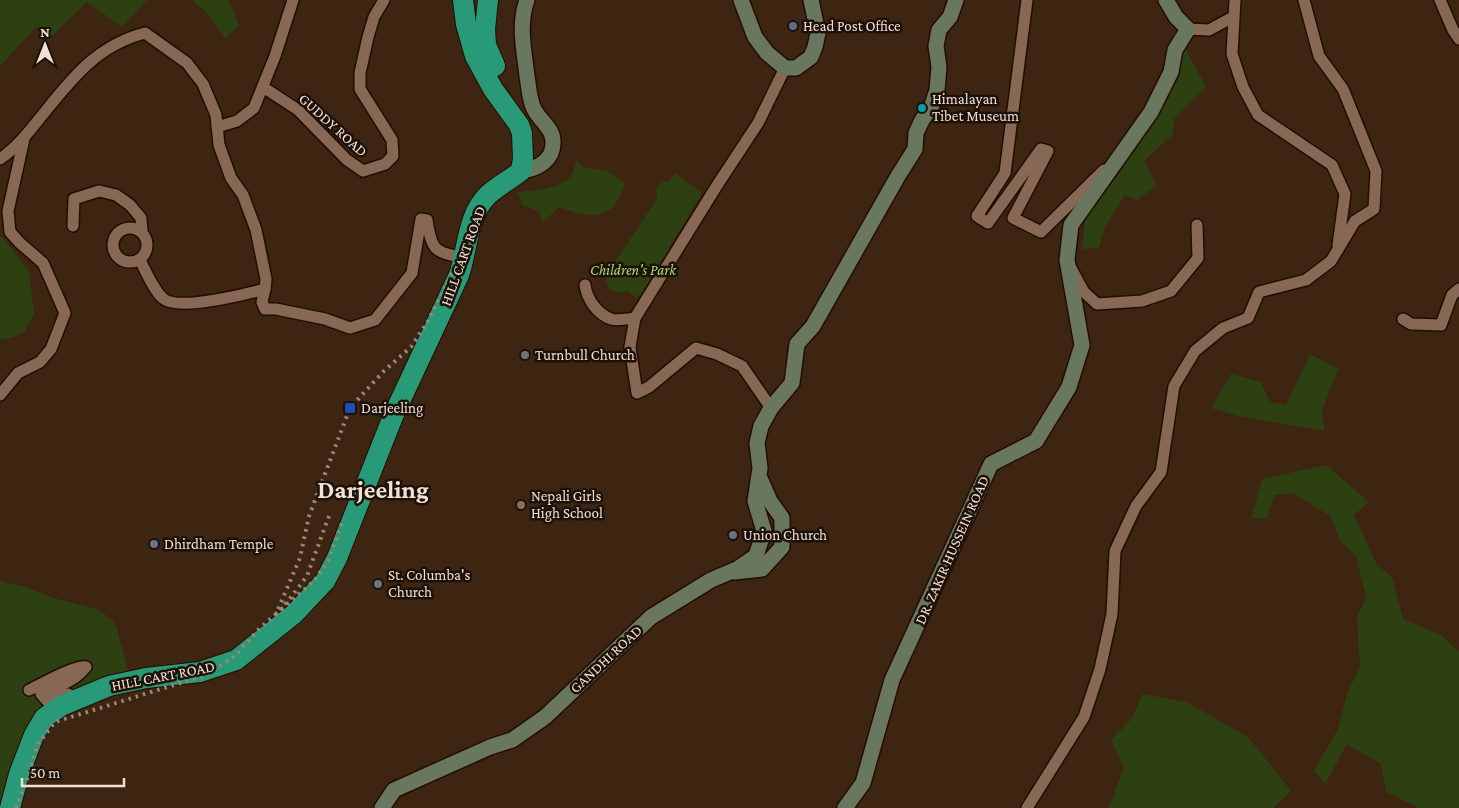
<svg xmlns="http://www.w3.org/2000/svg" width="1459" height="808" viewBox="0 0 1459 808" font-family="'Crimson Pro',serif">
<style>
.green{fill:#2d4011}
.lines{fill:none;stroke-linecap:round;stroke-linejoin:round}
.street-casing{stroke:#240d00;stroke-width:14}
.secondary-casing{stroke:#240d00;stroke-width:18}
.highway-casing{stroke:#240d00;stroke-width:22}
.street{stroke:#866854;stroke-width:11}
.secondary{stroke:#6a775f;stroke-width:15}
.highway{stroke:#299a78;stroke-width:20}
.rail{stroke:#9c8677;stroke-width:4;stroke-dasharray:2.5 5;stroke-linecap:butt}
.service-dot{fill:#5c6f8a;stroke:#1c1109;stroke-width:2}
.culture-dot{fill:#0f9aa8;stroke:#1c1109;stroke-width:2}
.worship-dot{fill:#6b7280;stroke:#1c1109;stroke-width:2}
.transit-dot{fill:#1a4fb4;stroke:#1c1109;stroke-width:2}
.education-dot{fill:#8d6e63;stroke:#1c1109;stroke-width:2}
.labels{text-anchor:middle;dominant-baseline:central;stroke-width:5;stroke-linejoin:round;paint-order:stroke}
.poi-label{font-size:15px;fill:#f2e0d5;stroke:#1c1109;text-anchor:start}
.street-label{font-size:15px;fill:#f2e0d5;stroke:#1c1109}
.park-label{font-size:15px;font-style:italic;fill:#a7da65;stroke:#1c1109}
.town-label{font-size:25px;font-weight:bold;fill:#f2e0d5;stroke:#1c1109}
</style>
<rect width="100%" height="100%" fill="#3e2512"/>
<g class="green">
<path d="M0,0h147l-25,27 -35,-25 -36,35 -15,-10 -36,39z"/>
<path d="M192,0h37l10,26 -14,12 -20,-27z"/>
<path d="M1183,44l23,43 -32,32 -1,15 -29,27 12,24 -19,15 -12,-5 -21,33 -5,20 -17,1 4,-38z"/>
<path d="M577,160l5,7 25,4 18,12c-3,7 -7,19 -13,25 -17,14 -36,4 -53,-1l-17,16 -2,-11 -18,-7 -4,-13c14,-1 45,-3 53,-17 3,-4 4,-10 6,-15z"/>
<path d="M675,173l27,20 -59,98 -7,7 -8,-7 -9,2 -9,-4 -4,-5 1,-10 50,-75 -1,-10 7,-8 6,1z"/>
<path d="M0,236l4,3 25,32 5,43 -9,17 -11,6 -14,3z"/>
<path d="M1310,354l28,15 -16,42 2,20 -86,-15 -27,-8 20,-34 30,8 9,20 16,3z"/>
<path d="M1326,465l43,37 -15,13 23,50 15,12 11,42 38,16 18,17v156h-40l-33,-16 -5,-28 -34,-20 -22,40 -11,-13 24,-42 9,-35 13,-28 -3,-49 9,-19 -10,-42 -16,-15 -10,-25 -37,-23 -18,2 -8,23 -16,1 11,-40z"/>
<path d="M0,581l25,6 32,12 40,10 18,13 13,48 -35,12 -45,25 -38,75 -10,23z"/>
<path d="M1143,694l44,8 62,36 42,53 -18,17h-164l15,-41 -13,-27 21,-22z"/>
</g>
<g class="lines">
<defs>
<g id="street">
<path d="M1027,0l-22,173 -28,43 11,7 53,-74 7,2 -35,67 28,14 63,-62"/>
<path d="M1235,0l-3,54 11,33 15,28 74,50 13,29 -7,51"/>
<path d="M1440,0l13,30 6,9"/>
<path d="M1188,29l21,1 24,-13"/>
<path d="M263,87l35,23 49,50 16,11 22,-7 8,-8 -1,-16 -32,-51v-16l8,-36 6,-20 10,-17"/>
<path d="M217,127l20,-6 17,-13 21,-52 18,-56"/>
<path d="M0,159c16,-11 28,-26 40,-41 30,-37 55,-72 105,-85l42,30 16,21 13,31 3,30 12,33 12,17 13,35 10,49 -1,10"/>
<path d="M73,226l1,-27 25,-8 17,4 14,10 11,13 1,13"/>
<circle cx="130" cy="245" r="17"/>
<path d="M140,260c5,10 15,33 24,39 15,12 82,-5 101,-10l-3,13 3,7h11l49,10 25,9 25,-8 37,-47 9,-54 6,1c5,32 8,32 38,38"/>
<path d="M1071,268l13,24 13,12 45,-3 29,-10 27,-33 -1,-33"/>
<path d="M585,285c2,14 12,29 26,34 7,2 16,0 24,-1"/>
<path d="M1403,319l8,5 30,1 11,-30 7,-6"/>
<path d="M0,395l18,-22 22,-11 11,-13 14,-36 -22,-50 -23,-20 -10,-11 -2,-21 16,-72"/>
<path d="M771,408l-29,-42 -25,-12 -21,-6 -47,39 -12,6 -7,-46 5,-29 81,-131 42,-64 27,-55"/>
<path d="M29,690c11,-5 48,-26 57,-23 -16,19 -27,16 -45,27l6,7 21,-7"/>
<path d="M1027,808l57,-91 16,-48 12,-55 3,-63 21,-45 25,-34 13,-86 21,-35 28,-23 25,-10 11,-26 47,-12 25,-19 24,-40 19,-12 2,-38 -33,-82 -24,-33 -15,-56"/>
</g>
<g id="secondary">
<path d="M741,0l14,37 12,16 18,15h11l15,-11 4,-10 3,-14 -7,-33"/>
<path d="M521,171c17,-2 33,-11 32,-30 0,-13 -14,-21 -19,-32 -5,-10 -5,-22 -7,-33 -3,-26 -9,-51 0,-76"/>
<path d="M734,572l28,-3 20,-22v-29l-12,-17 -11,-25"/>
<path d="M382,808l12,-18 96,-43 22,-7 33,-23 106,-100 60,-37 26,-11 19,-13 8,-25 -9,-30 5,-33 -3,-25 4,-17 10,-18 21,-25 5,-39 16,-18 85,-150 17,-27 1,-16 6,-13 9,-12 6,-18 2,-23 -3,-21 3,-16 11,-13 6,-17"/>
<path d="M845,808l18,-25 29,-103 99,-216 45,-23 33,-54 13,-42 -15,-85 4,-35 80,-113 20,-40 4,-22 13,-21 -12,-12 -10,-17"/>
</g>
<g id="highway">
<path d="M488,0l-3,29 1,16 9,21"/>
<path d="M10,808l9,-34 15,-39 10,-17 17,-12 48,-20 37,-8 54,-6 36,-12 58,-46 31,-33 12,-23 57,-144 65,-139c9,-26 8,-61 30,-81 9,-8 22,-15 32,-23l2,-12 -1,-26 -3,-8 -26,-36 -18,-33 -9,-32 -3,-24"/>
</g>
</defs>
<use href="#street" class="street-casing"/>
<use href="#secondary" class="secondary-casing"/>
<use href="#highway" class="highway-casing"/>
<use href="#street" class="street"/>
<use href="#secondary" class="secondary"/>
<use href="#highway" class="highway"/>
<g class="rail">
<path d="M329,516l-22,60 -15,20 -16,18 38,-33 14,-20 15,-41"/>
<path d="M16,808l11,-29 11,-35 17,-22 151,-47 29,-19 24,-27 17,-15 24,-56 9,-42 41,-108 33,-36 28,-25 17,-26 25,-50"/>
</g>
</g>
<circle class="service-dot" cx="793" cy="26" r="5"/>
<circle class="culture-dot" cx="922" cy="108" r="5"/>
<g class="worship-dot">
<circle cx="525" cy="355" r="5"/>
<circle cx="733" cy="535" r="5"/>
<circle cx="154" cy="544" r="5"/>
<circle cx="378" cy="584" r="5"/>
</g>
<rect class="transit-dot" x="344" y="402" width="12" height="12" rx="2.5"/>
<circle class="education-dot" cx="521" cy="505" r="5"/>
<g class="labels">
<g class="poi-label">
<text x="803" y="26">Head Post Office</text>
<text x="932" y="99">Himalayan<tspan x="932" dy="17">Tibet Museum</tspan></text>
<text x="535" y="355">Turnbull Church</text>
<text x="361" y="408">Darjeeling</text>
<text x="531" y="496">Nepali Girls<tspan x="531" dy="17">High School</tspan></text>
<text x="743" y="535">Union Church</text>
<text x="164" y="544">Dhirdham Temple</text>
<text x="388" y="575">St. Columba's<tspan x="388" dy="17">Church</tspan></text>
</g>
<g class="street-label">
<text transform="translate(333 125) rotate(42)">GUDDY ROAD</text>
<text transform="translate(463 256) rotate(-70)">HILL CART ROAD</text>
<text transform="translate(952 550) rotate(-66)">DR. ZAKIR HUSSEIN ROAD</text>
<text transform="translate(606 659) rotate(-43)">GANDHI ROAD</text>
<text transform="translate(163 676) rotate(-11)">HILL CART ROAD</text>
</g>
<g class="park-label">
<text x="633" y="270">Children's Park</text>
</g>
<g class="town-label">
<text x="373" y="489">Darjeeling</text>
</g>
</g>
<g transform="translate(45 45)" stroke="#1c1109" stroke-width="4" paint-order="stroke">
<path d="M0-4L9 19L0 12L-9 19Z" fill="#f2e0d5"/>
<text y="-8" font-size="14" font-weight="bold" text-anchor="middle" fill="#f2e0d5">N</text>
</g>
<path d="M22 778v8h102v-8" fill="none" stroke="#f2e0d5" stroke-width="2.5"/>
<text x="30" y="778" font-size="15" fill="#f2e0d5" stroke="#1c1109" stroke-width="4" paint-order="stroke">50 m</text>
</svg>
